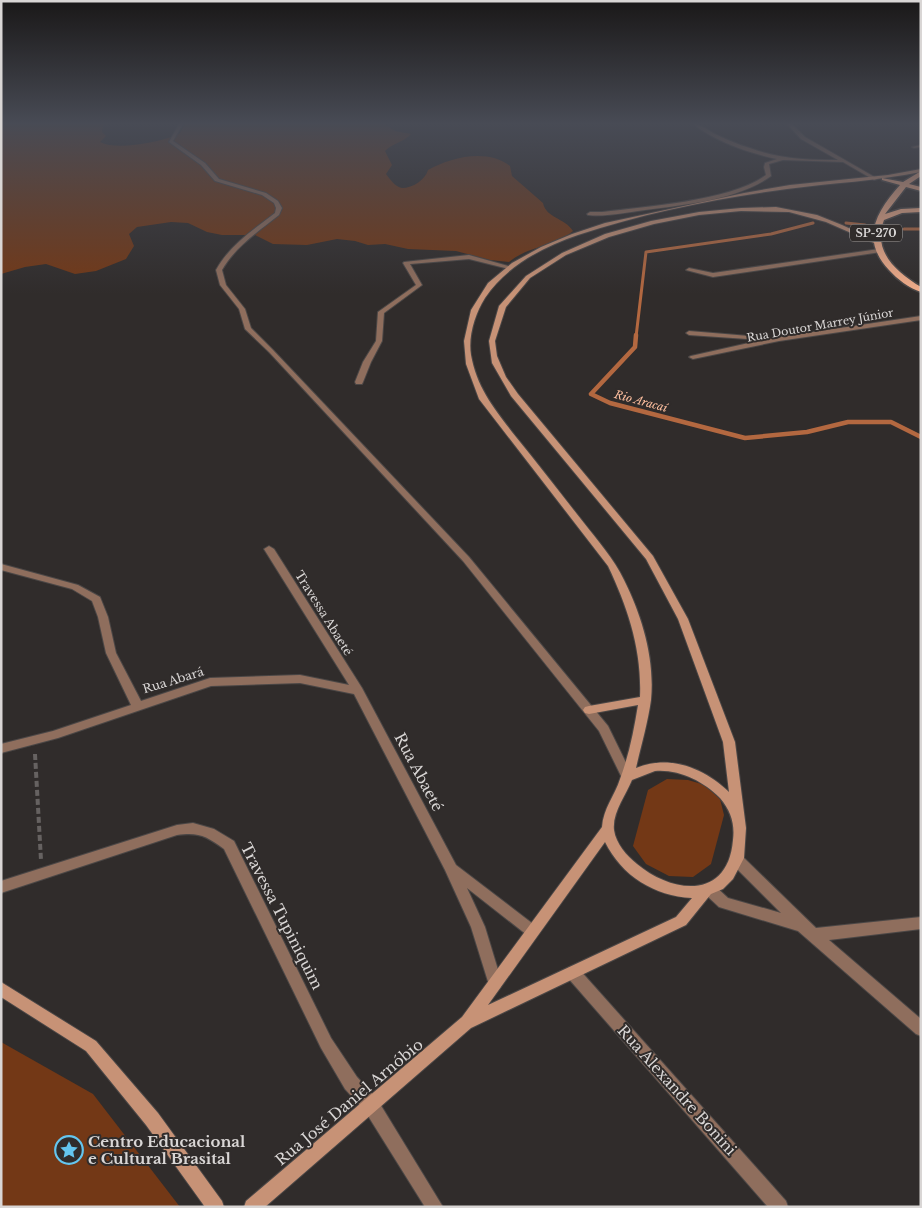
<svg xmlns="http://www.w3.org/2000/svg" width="922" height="1208" viewBox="0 0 922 1208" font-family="'Libre Baskerville',serif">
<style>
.green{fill:#733816}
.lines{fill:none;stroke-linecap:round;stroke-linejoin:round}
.stream-far1{stroke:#b36840;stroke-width:3}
.stream{stroke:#b36840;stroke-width:4.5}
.street-casing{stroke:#4b4746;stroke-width:2}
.secondary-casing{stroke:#4b4746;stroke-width:2}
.primary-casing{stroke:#4b4746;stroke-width:3}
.path{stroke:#666261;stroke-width:4;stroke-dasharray:6 3;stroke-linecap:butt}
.street{fill:#8f6e5d;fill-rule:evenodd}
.secondary{fill:#c79276;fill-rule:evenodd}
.primary{fill:#f2ad8a;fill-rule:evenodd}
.labels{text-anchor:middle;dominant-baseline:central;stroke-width:4;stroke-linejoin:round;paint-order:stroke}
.shield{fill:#302c2b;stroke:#a6a3a2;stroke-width:1}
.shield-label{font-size:11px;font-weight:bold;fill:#d9d6d5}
.far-street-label{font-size:11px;fill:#d9d6d5;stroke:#302c2b}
.far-water-label{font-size:11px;font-style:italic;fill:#ffc0a0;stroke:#302c2b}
.street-label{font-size:12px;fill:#d9d6d5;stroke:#302c2b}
.near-street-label{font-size:15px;fill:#d9d6d5;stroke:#302c2b}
.near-poi-label{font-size:15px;font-weight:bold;fill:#d9d6d5;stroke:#302c2b;text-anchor:start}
</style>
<rect width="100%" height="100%" fill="#302c2b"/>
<g class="green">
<path d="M1,124h105l-3,2 -1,6 4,4 -6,6c17,9 57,0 75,-6l5,-3 5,-9h200l10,7 16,3c-7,8 -18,9 -26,17l7,14 -6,9c4,5 9,13 16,14 11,0 23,-8 26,-18 22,-13 60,-22 82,-4l2,10 31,27c3,15 22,15 30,28 -19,16 -45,15 -64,31l-19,-2 -34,-9 -48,-2 -23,-5 -17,1 -13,-4 -18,-2 -30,6 -34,-1 -18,-9h-33l-15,-3 -19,-9 -17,-1 -34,5 -8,7 5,12 -8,13 -30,12 -21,3 -29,-10 -21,3 -24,7z"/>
<path d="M667,779l21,1 17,5 15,14 4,16 -13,49 -18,13 -24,-1 -23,-12 -13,-18 15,-56z"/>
<path d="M1,1042l92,52 87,113h-179z"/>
</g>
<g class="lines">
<g class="stream-far1">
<path d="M846,223l19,2"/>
<path d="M904,229h17"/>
<path d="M636,337l10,-85 125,-18 42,-11"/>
</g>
<path class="stream" d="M636,335l-1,12 -44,47 19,9 135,35 62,-6 41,-10h43l30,15"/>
<defs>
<g id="street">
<path d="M179,124h4l-10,17 32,22 14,16 47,14 12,8 4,7 -3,7c-20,16 -44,32 -57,55l4,15 19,24 6,19 22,22 196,207 139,169 25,51 -2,3 -4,2 -4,-2 -24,-49 -136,-170 -194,-209 -24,-23 -6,-20 -19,-24 -4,-15c13,-24 37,-40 59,-57l1,-5 -2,-5 -12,-8 -47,-14 -14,-16 -32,-23z"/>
<path d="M693,124c9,0 17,8 24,11 11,5 22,10 33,13 29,11 58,12 88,12l-37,-21 -14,-15h5l13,13 73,42 -4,1 -31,-18 -60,-2 -14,4 2,12c-34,25 -92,29 -133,35 -16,2 -34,6 -50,4l-1,-1 3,-2h12c46,-6 128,-11 164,-37l-2,-8 1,-4 12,-4c-28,-6 -61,-17 -84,-35z"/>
<path d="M921,145v2l-7,1 -2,-1z"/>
<path d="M879,249l3,2 -1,1 -168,25 -27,-7 3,-2 24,5z"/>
<path d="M469,255l43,12 -3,2 -40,-10 -59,5 12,21 -38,28 -2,28 -11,21 -8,20 -1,2h-6l-1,-2 8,-20 13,-21 2,-29 38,-27 -13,-22 1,-1z"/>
<path d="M921,316v4l-142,21 -86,18 -4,-2 2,-1 71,-16 -73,-5 -3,-2 3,-2 84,7z"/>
<path d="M269,546l5,3 88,139 94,177 81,62 2,4 -2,4 -5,2 -5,-2 -60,-47 18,39 17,56 -2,5 -5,2 -5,-2 -19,-61 -26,-57 -91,-176 -54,-11 -89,3 -153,52 -57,15v-9l52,-13 78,-26 -25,-52 -8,-36 -6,-16 -20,-12 -71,-19v-6l77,21 22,12 8,20 8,36 25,48 69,-23 90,-3 49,10 -85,-136z"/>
<path d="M193,823l21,6 20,12 97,197 26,39 20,22 66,108h-18l-60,-96 -20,-22 -24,-41 -97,-199c-18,-13 -25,-17 -47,-14l-176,58v-12l176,-56z"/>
<path d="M737,854l5,2 74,72 105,-11v12l-92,11 92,79v17l-5,-2 -118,-103 -79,-24 -14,-13 -2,-4 2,-4 5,-2 5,2 13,12 53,15 -49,-49 -2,-4 2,-4z"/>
<path d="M573,966l5,2 208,233 2,6h-20l-200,-229 -2,-5 2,-5z"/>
</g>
<g id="secondary">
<path d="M921,169v3c-44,9 -89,11 -134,17 -68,9 -143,24 -209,46 -35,12 -72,31 -93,63 -10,16 -17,38 -14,57 6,34 25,56 45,82 23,28 45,57 68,86 14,18 30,36 40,57 18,36 31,79 27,120 -3,22 -10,46 -15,68 34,-14 68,0 93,24l-6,-50 -45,-123 -32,-60 -135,-163 -19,-33 -3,-22 10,-35 27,-30 36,-23 43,-19 46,-13 48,-9 42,-4 35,-1 41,8 25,10 37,17 -5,1 -48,-21 -37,-10 -48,-1 -42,4 -45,9 -45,13 -43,18 -36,23 -24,29 -11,34 2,15 9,21 12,17 135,162 35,63 47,123 11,86 -2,30 -11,21 -10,10 -12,5 -25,31 -215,103 -206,179h-21l2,-6 216,-184 140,-190c1,-18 13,-32 18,-48 9,-24 14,-49 18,-74l-49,9 -4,-1 -2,-3 2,-3 4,-1 51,-9c2,-47 -12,-89 -32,-131l-129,-167 -13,-35 -2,-23 7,-31 17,-27 24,-20 29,-16 31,-13 33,-11 139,-30 46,-8 98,-10zM655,771c24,-2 48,10 65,27 11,13 15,26 13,42 -5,60 -60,54 -96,24 -10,-8 -21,-20 -23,-34 -2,-17 12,-35 18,-50zM605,842c17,34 49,54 87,56l-16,19 -188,88z"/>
<path d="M1,982l95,59 62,72 64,88 2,6h-19l-59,-82 -60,-74 -85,-54z"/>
</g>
<path id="primary" d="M921,171v5l-12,8 12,3v4l-15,-4 -21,27 16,-5 20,-1v4l-19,1 -18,7c-12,31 12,52 37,67v5c-12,-4 -24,-13 -32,-22 -29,-31 -13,-58 11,-85l-18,-5v-2l21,4z"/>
</defs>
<use href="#street" class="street-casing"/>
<use href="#secondary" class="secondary-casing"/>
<use href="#primary" class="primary-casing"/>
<path class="path" d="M35,754l6,106"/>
<use href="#street" class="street"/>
<use href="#secondary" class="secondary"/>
<use href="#primary" class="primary"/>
</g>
<linearGradient id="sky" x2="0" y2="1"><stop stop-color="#1a1818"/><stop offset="0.42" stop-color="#484b55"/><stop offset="1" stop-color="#484b55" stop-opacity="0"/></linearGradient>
<rect width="922" height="294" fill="url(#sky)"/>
<defs>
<symbol id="sight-ring" viewBox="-11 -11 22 22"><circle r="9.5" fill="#302c2b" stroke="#64c5ee" stroke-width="1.5"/><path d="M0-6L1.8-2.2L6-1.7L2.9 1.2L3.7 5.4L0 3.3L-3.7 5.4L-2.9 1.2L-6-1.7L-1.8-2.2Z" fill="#64c5ee"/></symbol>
</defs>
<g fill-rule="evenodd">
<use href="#sight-ring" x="53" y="1134" width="32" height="32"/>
</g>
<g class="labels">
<rect class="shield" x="850" y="224.5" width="52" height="17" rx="4"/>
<g class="shield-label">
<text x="876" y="233">SP-270</text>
</g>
<g class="far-street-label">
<text transform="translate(820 325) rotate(-10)">Rua Doutor Marrey Júnior</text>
</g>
<g class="far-water-label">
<text transform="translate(641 401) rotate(15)">Rio Aracaí</text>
</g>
<g class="street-label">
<text transform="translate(324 613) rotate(58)">Travessa Abaeté</text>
<text transform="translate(173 680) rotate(-17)">Rua Abará</text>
</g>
<g class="near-street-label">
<text transform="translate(419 772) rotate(62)">Rua Abaeté</text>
<text transform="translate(282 916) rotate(63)">Travessa Tupiniquim</text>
<text transform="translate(677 1090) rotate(48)">Rua Alexandre Bonini</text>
<text transform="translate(349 1102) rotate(-40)">Rua José Daniel Arnóbio</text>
</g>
<g class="near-poi-label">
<text x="88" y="1141">Centro Educacional<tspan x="88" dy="17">e Cultural Brasital</tspan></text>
</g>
</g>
<rect width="922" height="1208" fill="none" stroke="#d9d6d5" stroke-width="5"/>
</svg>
